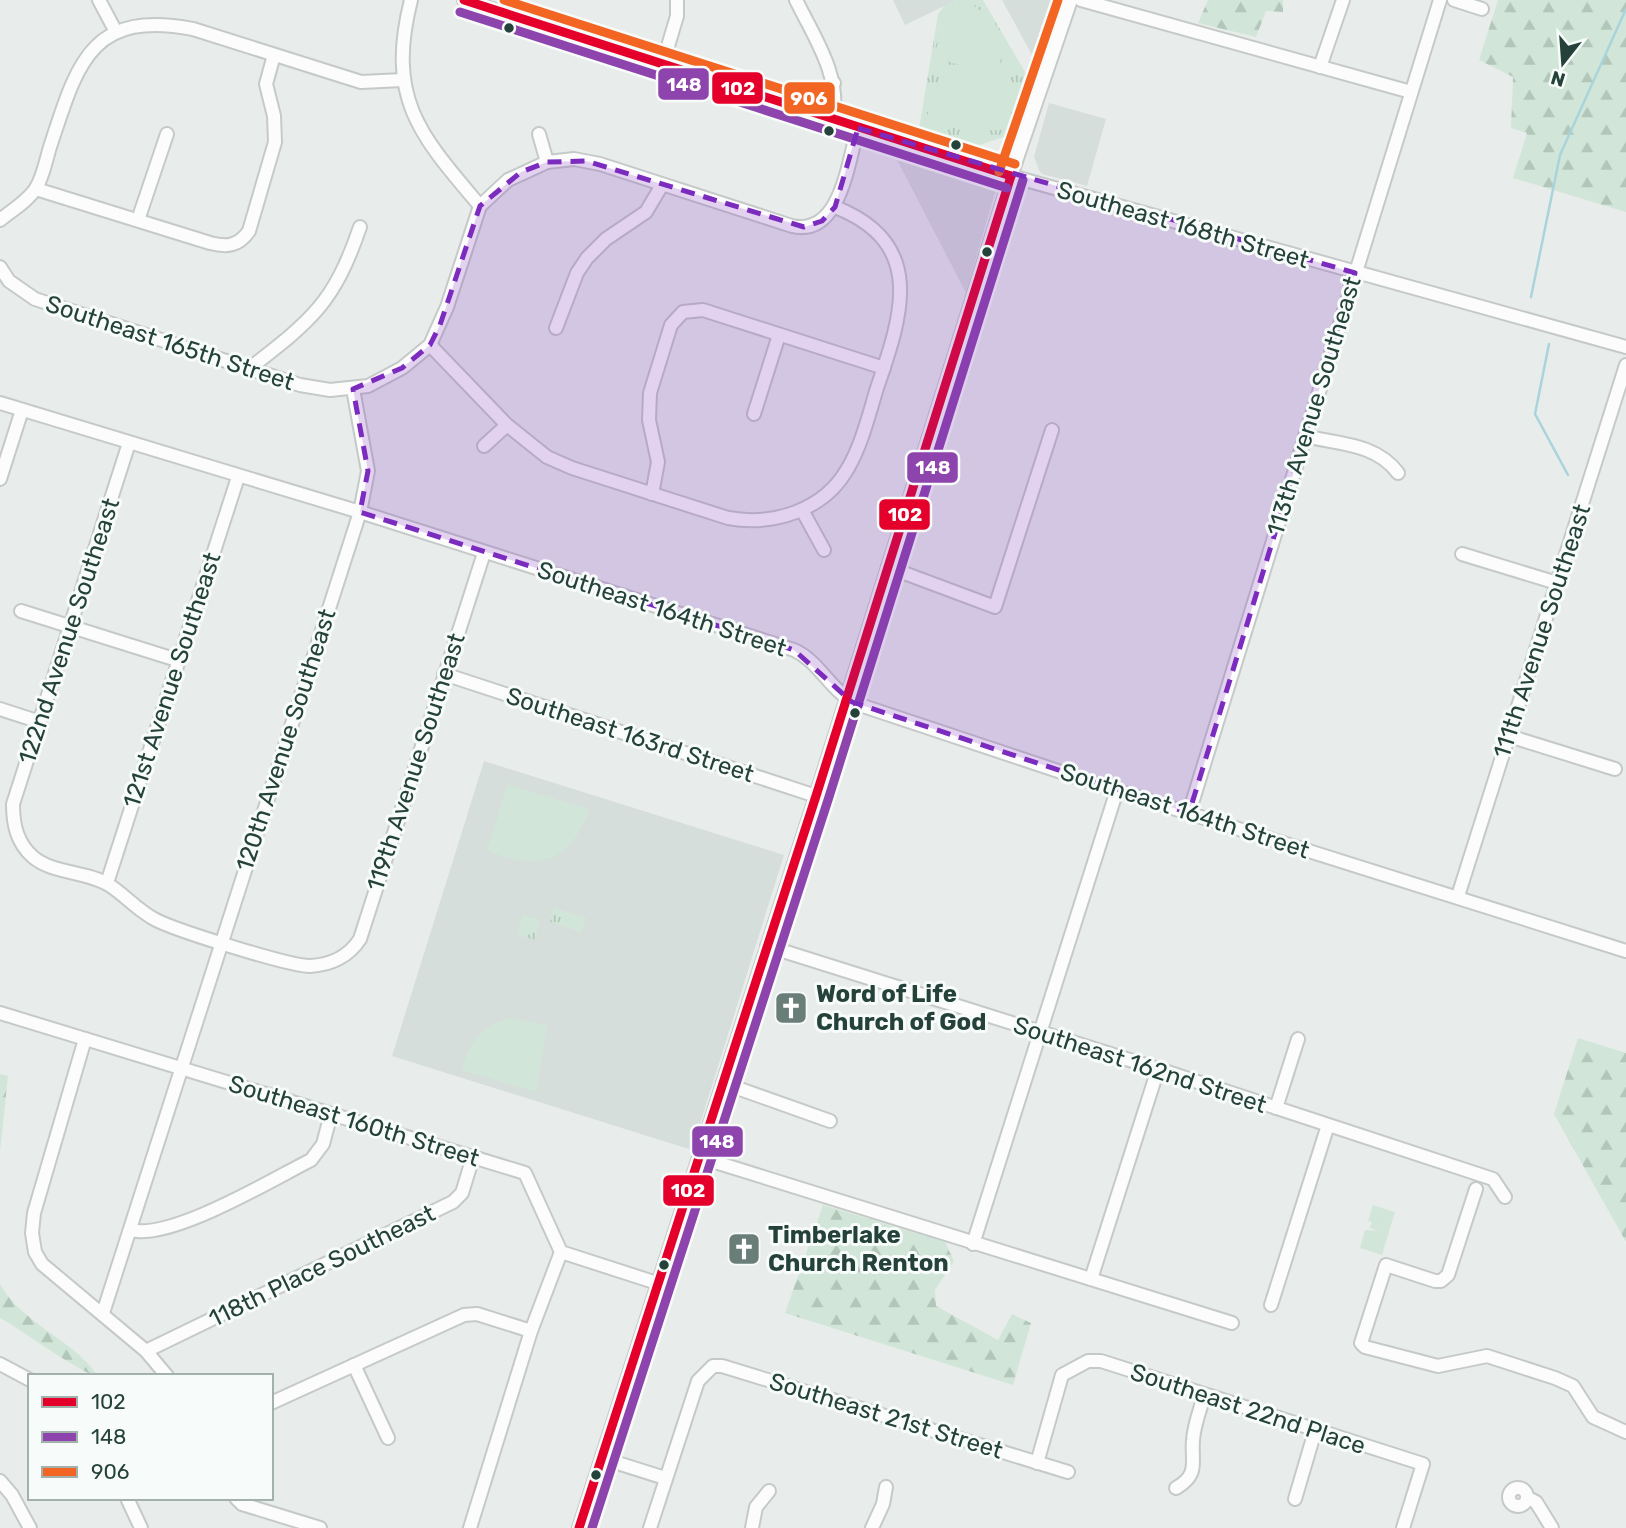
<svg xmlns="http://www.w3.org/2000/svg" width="1626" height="1528" viewBox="0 0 1626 1528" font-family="Rubik,sans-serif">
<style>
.built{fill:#d6dedb}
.grass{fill:url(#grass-tufts)}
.forest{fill:url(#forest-firs)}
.pitch{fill:#d1e6d8}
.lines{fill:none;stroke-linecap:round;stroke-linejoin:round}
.stream{stroke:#a9d4db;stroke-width:2.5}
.minor-casing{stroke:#c5cac8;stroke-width:16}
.minor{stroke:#fcfcfc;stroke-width:12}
.bus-1-casing{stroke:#f7fbf9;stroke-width:14}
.bus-2-casing{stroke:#f7fbf9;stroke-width:14}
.bus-3-casing{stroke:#f7fbf9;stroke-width:14}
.bus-1{stroke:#e4002b;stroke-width:9}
.bus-2{stroke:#8e44ad;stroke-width:9}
.bus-3{stroke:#f26522;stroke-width:9}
.marked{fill:#7b2cbf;fill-opacity:0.2;stroke:#7b2cbf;stroke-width:5;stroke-dasharray:14 9;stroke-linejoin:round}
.bus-dot{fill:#24423a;stroke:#f7fbf9;stroke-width:2.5}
.labels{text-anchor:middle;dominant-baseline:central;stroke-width:6;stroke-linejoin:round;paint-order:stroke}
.street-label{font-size:24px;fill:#24423a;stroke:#f7fbf9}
.poi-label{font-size:24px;font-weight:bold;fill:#24423a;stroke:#f7fbf9;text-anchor:start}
.line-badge{stroke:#f7fbf9;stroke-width:2.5}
.badge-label{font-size:19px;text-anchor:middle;font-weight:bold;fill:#fff}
</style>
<defs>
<pattern id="grass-tufts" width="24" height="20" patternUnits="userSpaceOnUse" patternTransform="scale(1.75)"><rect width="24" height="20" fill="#d1e6d8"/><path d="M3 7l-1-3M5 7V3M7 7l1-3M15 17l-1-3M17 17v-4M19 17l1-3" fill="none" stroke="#b3c6ba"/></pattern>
<pattern id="forest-firs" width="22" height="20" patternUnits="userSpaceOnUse" patternTransform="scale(1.75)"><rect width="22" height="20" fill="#d1e6d8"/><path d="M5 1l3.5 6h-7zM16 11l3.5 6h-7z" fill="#b3c6ba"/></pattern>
</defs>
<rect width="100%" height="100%" fill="#e8edeb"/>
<g class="built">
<path d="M893,0h64l-52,25z"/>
<path d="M1002,0h56l-20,61 -6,-6z"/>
<path d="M1049,103l57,16 -19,67 -45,-12 -3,-4 -5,-13z"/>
<path d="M893,152l99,32 4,5 -30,104z"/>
<path d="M484,761l300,94 -92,295 -300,-94z"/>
</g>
<g class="grass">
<path d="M958,0h25l49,84 -16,52 -4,-2 -35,12 -5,6 -54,-17 20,-121 7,-9z"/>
<path d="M554,908l32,10 -5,14 -31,-10z"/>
<path d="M523,915l17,5 -6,20 -17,-6z"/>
</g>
<g class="forest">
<path d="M1208,0h75v12l-17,-1 -10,26 -58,-14z"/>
<path d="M1498,0h128v212l-113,-34 14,-45 -16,-5 2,-51 -34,-17z"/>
<path d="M1578,1038l48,15v189l-72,-128z"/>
<path d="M0,1074l8,2 -8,76z"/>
<path d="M823,1205l122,37 9,19 -19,29 1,16 62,34 14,-26 19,9 -18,62 -228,-72z"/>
<path d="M0,1284c23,41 72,54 98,92 -14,0 -79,-48 -98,-58z"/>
</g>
<g class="pitch">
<path d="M967,0l28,23 14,29 -9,5 6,66 -5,7 -35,1 -40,-12 12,-35 21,-19 -24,-8 5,-28z"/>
<path d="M508,785l81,24c-19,55 -52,62 -102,41z"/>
<path d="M509,1018l38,7 -11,67 -74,-22c6,-28 20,-43 47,-52z"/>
<path d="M1373,1205l22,7 -13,43 -22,-7 5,-18 13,1 -8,-3 2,-6 -4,-1z"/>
</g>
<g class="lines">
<g class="stream">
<path d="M1531,297l29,-142 66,-146"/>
<path d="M1549,344l-14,70 33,61"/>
</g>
<defs>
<g id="minor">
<path d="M99,0l17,32"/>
<path d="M411,0c-25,99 9,135 69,206"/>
<path d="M464,0l547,176 615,171"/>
<path d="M796,0c19,39 45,75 37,120"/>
<path d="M1081,0l330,92"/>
<path d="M1454,0l28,9"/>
<path d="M512,16l5,-16"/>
<path d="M663,63l14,-47v-16"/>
<path d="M1320,67l23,-67"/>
<path d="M807,111l17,-13 10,-15"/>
<path d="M539,134l8,28"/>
<path d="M36,189l174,54c16,4 28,4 39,-12l26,-89 -1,-26 -8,-32 8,-29"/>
<path d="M0,220c11,-9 29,-20 36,-32 7,-11 10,-28 14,-41 27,-82 40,-138 143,-118l168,53 42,-2"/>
<path d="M138,220l29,-86"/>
<path d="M0,267l9,14 26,18 265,86 30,5 38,-4 34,-18 28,-23 17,-38 33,-101 28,-26 39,-18 27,-3 26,5 192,62c49,11 56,-65 66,-98"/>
<path d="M556,328l21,-55 10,-15 19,-19 40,-27 16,-27"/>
<path d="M430,345l77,80 40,32 25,11 156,50c45,8 96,-7 120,-50 14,-24 21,-54 29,-80 25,-73 50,-145 -42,-181"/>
<path d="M250,368c62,-48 84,-65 110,-141"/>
<path d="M0,403l360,109 434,138c27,12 37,44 66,55l252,84 514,162"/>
<path d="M754,414l25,-79"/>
<path d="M1305,436c32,8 71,7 93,37"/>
<path d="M129,443l-116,361c0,21 4,39 20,53 20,17 54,14 76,28 16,10 29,26 47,35 22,11 133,46 154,46 21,-1 39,-10 50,-27l124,-386"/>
<path d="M484,446l23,-21"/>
<path d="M0,479l22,-69"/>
<path d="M652,494l6,-32 -9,-42 1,-27 21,-68 12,-13 20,-2 181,58"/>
<path d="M802,510l22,40"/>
<path d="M1462,554l95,29"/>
<path d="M888,567l107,40 57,-177"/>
<path d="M21,611l156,49"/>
<path d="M444,674l372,122"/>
<path d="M0,709l40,13"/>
<path d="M1509,736l106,33"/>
<path d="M1189,813l251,-813"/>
<path d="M107,883l131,-406"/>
<path d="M1458,896l168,-531"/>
<path d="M767,946l391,123 335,110 12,18"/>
<path d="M0,1013l525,160 36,79 99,32"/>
<path d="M85,1039l-51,174 -2,20 3,19 7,12 104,87 21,25"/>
<path d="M723,1083l107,38"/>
<path d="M1276,1108l22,-69"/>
<path d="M699,1157l533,166"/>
<path d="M1476,1189l-28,86 -7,6h-6l-49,-16 -25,78 4,4 73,19 49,-10 68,22 18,8 20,31 33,15"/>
<path d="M130,1230c40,11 141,-50 181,-70l12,-16 8,-30"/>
<path d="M973,1244l144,-454"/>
<path d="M1091,1279l67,-210"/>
<path d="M1271,1305l57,-180"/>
<path d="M103,1313l257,-801 8,-41 -15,-82"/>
<path d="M146,1351l307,-149 9,-9 11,-36"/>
<path d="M0,1364l30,16"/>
<path d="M354,1365l34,73"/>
<path d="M271,1403l193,-88 13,-1 54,17"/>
<path d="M602,1458l63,20"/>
<path d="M1037,1463l25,-88 26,-14h13l322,103 -20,64"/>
<path d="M0,1481l12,14 18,33"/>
<circle cx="1518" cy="1497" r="9"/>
<path d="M1176,1488c24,-14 15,-26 17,-48 1,-15 7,-30 11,-44"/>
<path d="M127,1498l14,30"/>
<path d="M236,1498l6,6 78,24"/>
<path d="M1528,1498l8,4 16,26"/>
<path d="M1295,1499l20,-68"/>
<path d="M470,1528l61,-197 30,-79"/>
<path d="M579,1528l237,-732 195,-620 60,-176"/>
<path d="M650,1528l48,-147 15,-15h9l346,106"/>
<path d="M752,1528l4,-21 13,-16"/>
<path d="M872,1528l11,-24 3,-17"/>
</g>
</defs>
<use href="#minor" class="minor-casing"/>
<use href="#minor" class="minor"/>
<defs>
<g id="bus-1">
<path d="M464,0l547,176"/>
<path d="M579,1528l237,-732 195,-620"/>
</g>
<g id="bus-2">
<path d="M460,12l547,176"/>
<path d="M592,1528l236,-728 195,-620"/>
</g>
<g id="bus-3">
<path d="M504,0l511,164"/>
<path d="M999,172l59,-172"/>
</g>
</defs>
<use href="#bus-1" class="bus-1-casing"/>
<use href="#bus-2" class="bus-2-casing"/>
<use href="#bus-3" class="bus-3-casing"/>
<use href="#bus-1" class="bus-1"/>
<use href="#bus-2" class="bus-2"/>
<use href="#bus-3" class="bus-3"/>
</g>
<path class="marked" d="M858,128l497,145 -166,540 -337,-111 -58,-52 -434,-138 8,-41 -15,-82 49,-21 28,-23 10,-20 40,-119 41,-34 26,-10 39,-1 218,66 18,-6 13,-14z"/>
<defs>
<symbol id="church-square" viewBox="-11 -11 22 22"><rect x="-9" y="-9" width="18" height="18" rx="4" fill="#697e78" stroke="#f7fbf9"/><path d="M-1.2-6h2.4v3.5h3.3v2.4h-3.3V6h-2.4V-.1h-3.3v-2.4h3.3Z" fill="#fff"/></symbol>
</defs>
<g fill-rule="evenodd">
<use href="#church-square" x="772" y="989" width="38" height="38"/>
<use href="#church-square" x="725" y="1230" width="38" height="38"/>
</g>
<g class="bus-dot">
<circle cx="509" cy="28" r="6"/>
<circle cx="829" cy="131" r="6"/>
<circle cx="956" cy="145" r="6"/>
<circle cx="987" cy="252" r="6"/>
<circle cx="855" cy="713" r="6"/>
<circle cx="664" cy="1265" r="6"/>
<circle cx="596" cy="1475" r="6"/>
</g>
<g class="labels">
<g class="street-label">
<text transform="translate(1183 225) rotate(16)">Southeast 168th Street</text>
<text transform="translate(170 343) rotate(18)">Southeast 165th Street</text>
<text transform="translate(1314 406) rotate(-73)">113th Avenue Southeast</text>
<text transform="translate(662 609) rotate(18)">Southeast 164th Street</text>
<text transform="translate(69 631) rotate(-72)">122nd Avenue Southeast</text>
<text transform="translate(1542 631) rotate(-72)">111th Avenue Southeast</text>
<text transform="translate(172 680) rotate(-72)">121st Avenue Southeast</text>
<text transform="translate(630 735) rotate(18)">Southeast 163rd Street</text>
<text transform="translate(286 740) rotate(-72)">120th Avenue Southeast</text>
<text transform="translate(416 762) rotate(-72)">119th Avenue Southeast</text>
<text transform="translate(1185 811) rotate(18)">Southeast 164th Street</text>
<text transform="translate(1140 1065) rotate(18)">Southeast 162nd Street</text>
<text transform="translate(354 1121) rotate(17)">Southeast 160th Street</text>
<text transform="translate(322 1266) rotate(-26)">118th Place Southeast</text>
<text transform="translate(1248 1409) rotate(18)">Southeast 22nd Place</text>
<text transform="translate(886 1416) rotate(17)">Southeast 21st Street</text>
</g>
<g class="poi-label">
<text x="816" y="994">Word of Life<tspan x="816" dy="28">Church of God</tspan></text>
<text x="768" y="1235">Timberlake<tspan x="768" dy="28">Church Renton</tspan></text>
</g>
</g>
<g class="line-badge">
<rect x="657" y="67" width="53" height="34" rx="7" fill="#8e44ad"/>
<rect x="711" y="71" width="53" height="34" rx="7" fill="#e4002b"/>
<rect x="783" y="81" width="53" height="34" rx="7" fill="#f26522"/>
<rect x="906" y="451" width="53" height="33" rx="7" fill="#8e44ad"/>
<rect x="878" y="498" width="53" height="33" rx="7" fill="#e4002b"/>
<rect x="691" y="1125" width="53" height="33" rx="7" fill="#8e44ad"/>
<rect x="662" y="1174" width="53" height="33" rx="7" fill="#e4002b"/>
</g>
<g class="badge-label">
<text x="684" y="91">148</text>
<text x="738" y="95">102</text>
<text x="809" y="105">906</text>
<text x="933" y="474">148</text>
<text x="905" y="521">102</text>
<text x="717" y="1148">148</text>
<text x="688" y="1197">102</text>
</g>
<rect x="28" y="1374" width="245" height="126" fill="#f7fbf9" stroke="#a3b1ad" stroke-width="2"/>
<rect x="42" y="1397" width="35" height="10" fill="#e4002b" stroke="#a3b1ad" stroke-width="2"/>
<text x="91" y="1409" font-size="21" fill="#24423a">102</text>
<rect x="42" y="1432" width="35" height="10" fill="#8e44ad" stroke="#a3b1ad" stroke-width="2"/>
<text x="91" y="1444" font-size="21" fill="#24423a">148</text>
<rect x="42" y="1467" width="35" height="10" fill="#f26522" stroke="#a3b1ad" stroke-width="2"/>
<text x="91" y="1479" font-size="21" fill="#24423a">906</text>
<g transform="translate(1563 63) rotate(197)" stroke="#f7fbf9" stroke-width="5" paint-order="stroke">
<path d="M0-5L12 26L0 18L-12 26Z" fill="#24423a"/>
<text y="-10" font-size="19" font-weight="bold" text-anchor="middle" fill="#24423a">N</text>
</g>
</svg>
